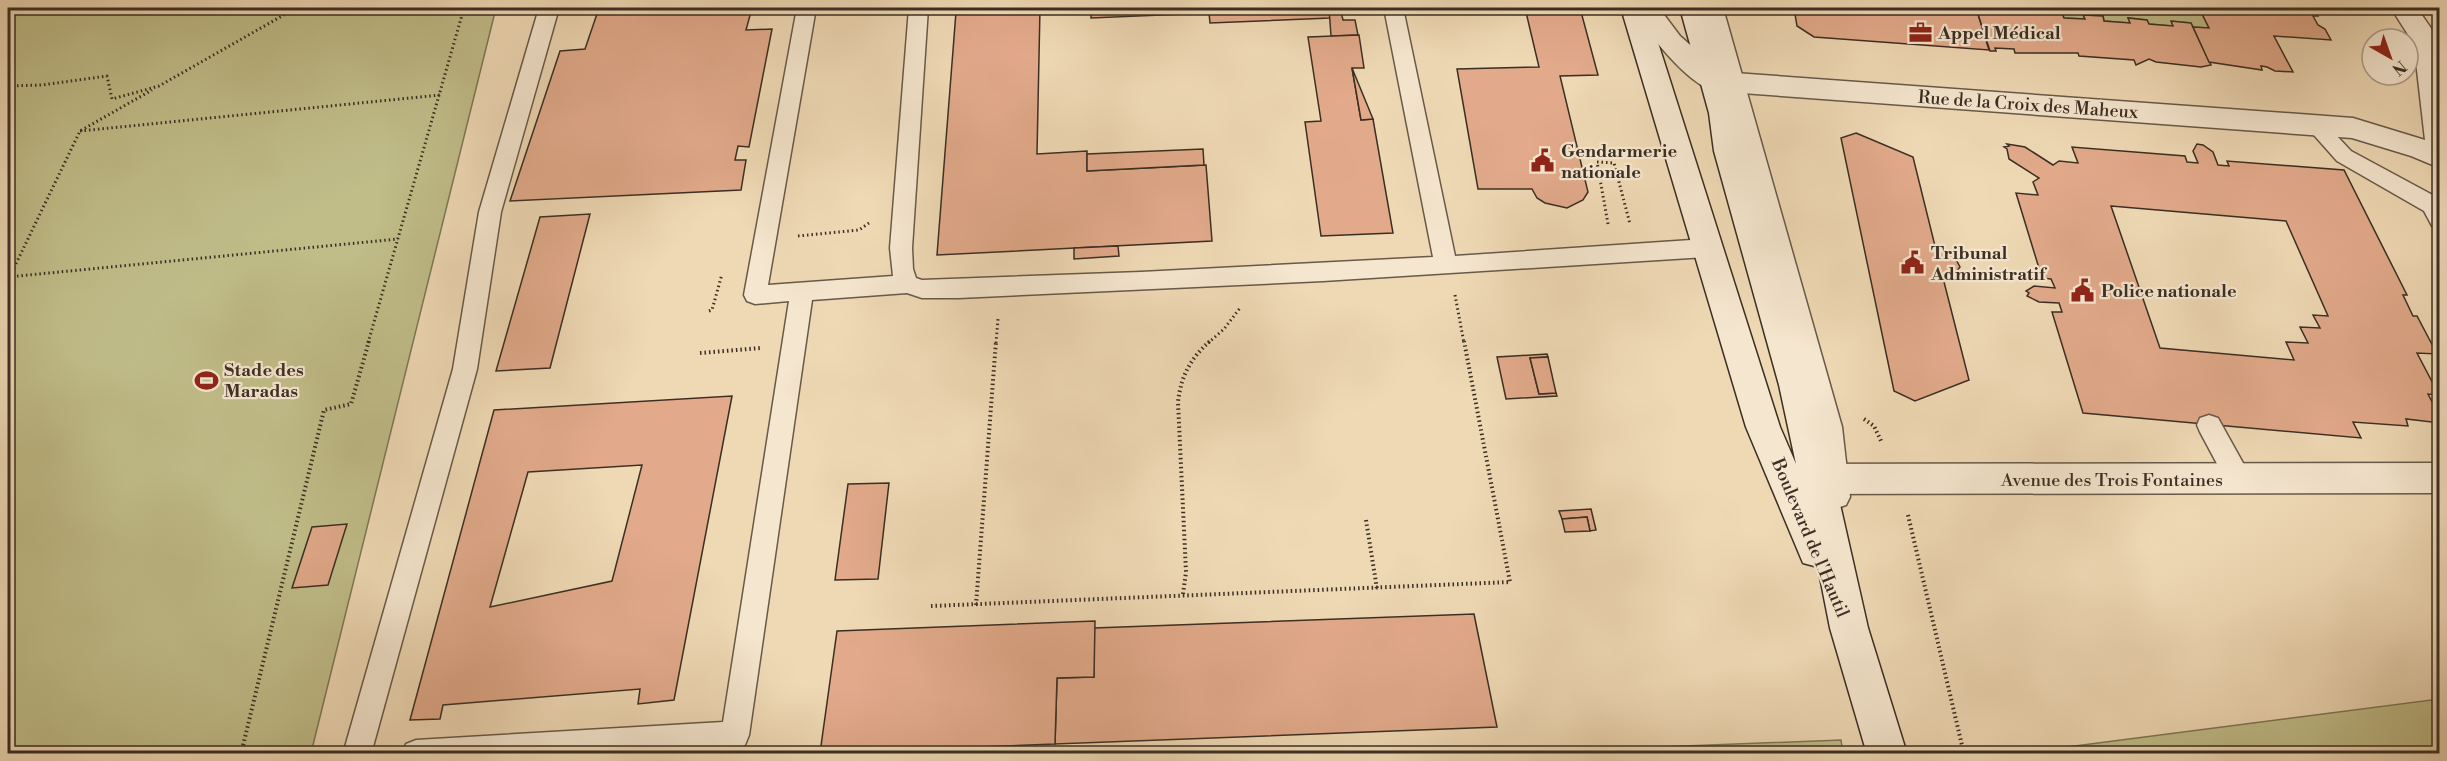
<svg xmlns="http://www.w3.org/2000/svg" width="2447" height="761" viewBox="0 0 2447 761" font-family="'Libre Bodoni',serif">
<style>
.green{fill:#c0bd89;stroke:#7e7656;stroke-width:1.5}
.building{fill:#e2aa8b;stroke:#3b2e23;stroke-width:1.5;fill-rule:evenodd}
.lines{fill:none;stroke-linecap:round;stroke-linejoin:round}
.lane-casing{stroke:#685948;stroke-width:3}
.street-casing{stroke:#685948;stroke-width:3}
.secondary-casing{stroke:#3b2e23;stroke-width:3}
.path-far1{stroke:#3b2e23;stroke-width:3;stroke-dasharray:1.5 3;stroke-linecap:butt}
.path{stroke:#3b2e23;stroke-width:4;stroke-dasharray:1.5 3;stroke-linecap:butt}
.lane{fill:#f5e6cf;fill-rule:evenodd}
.street{fill:#f5e6cf;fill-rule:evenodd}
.secondary{fill:#f5e6cf;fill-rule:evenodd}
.labels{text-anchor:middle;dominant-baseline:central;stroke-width:4.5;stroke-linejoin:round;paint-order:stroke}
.poi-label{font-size:18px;font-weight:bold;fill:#3b2e23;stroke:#f5e6cf;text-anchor:start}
.street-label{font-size:18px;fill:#3b2e23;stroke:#f5e6cf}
</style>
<rect width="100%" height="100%" fill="#efd9b5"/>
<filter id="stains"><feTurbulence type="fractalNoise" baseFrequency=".00333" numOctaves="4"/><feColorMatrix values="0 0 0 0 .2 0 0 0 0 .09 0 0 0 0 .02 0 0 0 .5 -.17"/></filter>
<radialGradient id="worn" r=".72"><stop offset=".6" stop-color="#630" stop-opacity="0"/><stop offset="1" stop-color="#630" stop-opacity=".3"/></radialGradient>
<g class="green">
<path d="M8,8h488l-185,745h-303z"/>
<path d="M2060,8h139l10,20 -16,-1 -2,-4 -19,-2 1,5 -24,-2 -2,-4 -19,-2 2,5 -26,-2 -1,-5 -19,-1 1,4 -21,-1z"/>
<path d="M2439,699v54h-419z"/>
<path d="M1841,740l2,13h-339z"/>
</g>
<g class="building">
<path d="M599,8h153l-6,22 26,-1 -23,118 -11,-1 -3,14h11l-5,30 -231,11 50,-150 25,-2z"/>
<path d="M957,8h35l-1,3 -35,1z"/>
<path d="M992,8h48l-3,146 50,-3v20l119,-6 6,76 -275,14 19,-243 35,-1z"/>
<path d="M1091,8h238l1,10 -120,5 -1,-10 -118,5z"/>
<path d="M1329,8h11l3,12h12l3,15 -27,1z"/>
<path d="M1525,8h55l18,67 -38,1 28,116 -5,8 -16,8 -22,-5 -8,-5 -5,-9h-54l-21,-120 82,-2z"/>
<path d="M1794,8h132l51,3 12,39 -175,-13 -17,-11z"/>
<path d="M1976,8l6,3 24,-1 8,3 -2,-5h48l4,10 21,1 -2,-4 20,1 1,5 26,2 -2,-5 19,2 2,4 24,2 -2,-5 20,2 20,42 -10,2 -45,-5 -7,-3 -13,6 -2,-5 -55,-4 -1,-3h-63l-1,-4 -19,-1 1,3h-6z"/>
<path d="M2199,8h115l4,8h-5l5,9 7,4 6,11 -57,-4 19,36 -18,-1 -8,-4 -6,-1 1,4 -53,-8 -16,-35 16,1z"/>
<path d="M1359,35l5,33h-12l9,52 12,-1 20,114 -72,3 -16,-114 16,-1 -13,-84z"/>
<path d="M1352,68l21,51 -12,1z"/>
<path d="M1856,133l57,24 22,89 18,8 7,13 -7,9 -10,2 26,102 -54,21 -21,-10 -53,-253z"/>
<path d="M2007,144l18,3 28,18 6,-4 19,2 -6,-16 113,9 2,6 11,1 -5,-12 4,-7 6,1 10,7 5,13 11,1 -2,-5 117,9 63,125h-4l10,21h4l20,38 -20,-1 22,42 -11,-1 12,23v6l-34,-4 2,7 -55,-4 8,16 -278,-25 -31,-101h10l-3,-9 -20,-1 -12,-6 2,-3 -3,-2 8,-5 21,2 -4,-9 -9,-1 -26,-85 22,2 -5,-13 6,-4 -30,-19 -2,-10 -3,-2 5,-1zM2111,206l175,15 42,95 -15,-1 7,13 -20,-1 8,16 -22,-1 8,18 -134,-12z"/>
<path d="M1203,149l1,16 -117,6v-17z"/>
<path d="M590,214l-40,154 -54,3 44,-154z"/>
<path d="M1118,246l1,10 -45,3v-11z"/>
<path d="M1547,354l1,3 -18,1 9,36 17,-1 1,3 -51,3 -9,-42z"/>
<path d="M1548,357l8,36 -17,1 -9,-36z"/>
<path d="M732,396l-58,304 -36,4 2,-15 -197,16 -3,14 -30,1 84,-310zM642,465l-30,116 -122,26 38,-135z"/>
<path d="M889,483l-11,96 -43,1 13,-96z"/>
<path d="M1591,509l5,21 -6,1 -3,-14 -25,2 -3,-8z"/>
<path d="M1587,517l3,14 -25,1 -3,-13z"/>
<path d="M347,524l-19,61 -36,3 20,-61z"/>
<path d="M1474,614l23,113 -442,17 2,-66 37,-1v-49z"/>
<path d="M1095,621l-1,56 -37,1 -2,66 -235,9 17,-122z"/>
</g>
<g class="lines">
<defs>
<g id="lane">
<path d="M539,8h20l-58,204 -24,157 -106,385h-28l110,-385 26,-157z"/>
<path d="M797,8h19l-48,277 125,-9 -3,-28 19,-240h19l-16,240 1,21 3,9 6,2 219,-8 292,-15 -49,-249h19l52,248 251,-17 8,3 3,6 -3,6 -8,3 -383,24 -364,17h-37l-15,-5 -95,7 -63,435 -4,10 -10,4 -77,5h-256l4,-10 10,-4 307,-18 66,-421 -34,3 -8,-3 -3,-6z"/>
<path d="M1704,8h19l119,419 8,70 -4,8 -9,3 -9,-3 -4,-8 -6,-70z"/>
<path d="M2315,118l7,2 29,31 89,48v29l-8,-2 -8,-15 -87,-50 -32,-36 3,-5z"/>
<path d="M2209,415l9,3 30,54 4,8 -4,8 -9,3 -9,-3 -30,-56 -3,-7 3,-7z"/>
</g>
<g id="street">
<path d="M1632,8h27l21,28 41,36 632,46 72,22 -11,-96 -23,-36h26l23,33v127l-29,-12 -59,-18 -638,-47c-29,-9 -66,-58 -82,-83z"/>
<path d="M2440,463v30l-651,1 -12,-4 -5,-11 5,-11 12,-4z"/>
</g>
<path id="secondary" d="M1621,8h26l133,419 16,37 -17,-79 -65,-234 -5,-38 -29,-105h26l31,105 7,38 69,234 55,243 39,126h-40l-37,-126 -12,-61 -15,-4 -57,-136z"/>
</defs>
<use href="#lane" class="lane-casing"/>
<use href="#street" class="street-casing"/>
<use href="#secondary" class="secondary-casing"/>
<g class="path-far1">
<path d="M8,86l34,-1 65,-9 5,23 47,-13 137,-78"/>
<path d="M80,131l360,-36"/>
<path d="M1608,224l-11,-62 17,1 16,61"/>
<path d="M798,236l61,-6 10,-7"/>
<path d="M10,276l70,-145 72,-41"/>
<path d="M8,277l390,-38"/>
<path d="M1455,295l9,48"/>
<path d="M709,311l3,-1 10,-36"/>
<path d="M368,343l96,-335"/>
<path d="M996,343l2,-24"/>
<path d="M1208,343l16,-14 16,-21"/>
</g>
<g class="path">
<path d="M700,353l61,-5"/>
<path d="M1864,419l10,7 8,17"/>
<path d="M1908,515l56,239"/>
<path d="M1366,520l11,69"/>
<path d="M1183,594l3,-22 -8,-170c3,-26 12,-43 32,-61"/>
<path d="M976,605l20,-264"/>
<path d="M931,606l579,-24 -46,-241"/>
<path d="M241,754l83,-344 27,-6 18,-63"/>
</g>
<use href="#lane" class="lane"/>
<use href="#street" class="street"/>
<use href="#secondary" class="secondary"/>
</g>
<defs>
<symbol id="office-bare" viewBox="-9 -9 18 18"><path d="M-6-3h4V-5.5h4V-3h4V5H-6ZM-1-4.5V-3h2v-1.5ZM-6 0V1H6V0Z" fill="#8f2418" stroke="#f5e6cf" stroke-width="2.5" paint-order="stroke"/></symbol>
<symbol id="civic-bare" viewBox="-9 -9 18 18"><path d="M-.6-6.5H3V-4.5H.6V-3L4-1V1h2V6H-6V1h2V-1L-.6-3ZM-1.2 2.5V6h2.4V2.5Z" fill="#8f2418" stroke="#f5e6cf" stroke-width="2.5" paint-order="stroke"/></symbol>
<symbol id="stadium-bare" viewBox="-9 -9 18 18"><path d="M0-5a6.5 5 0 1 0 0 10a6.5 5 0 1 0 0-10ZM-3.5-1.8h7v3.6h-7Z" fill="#8f2418" stroke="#f5e6cf" stroke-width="2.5" paint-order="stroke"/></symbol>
</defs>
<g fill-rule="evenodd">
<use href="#office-bare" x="1904" y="16" width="33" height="33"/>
<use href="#civic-bare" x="1526" y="144" width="33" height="33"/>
<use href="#civic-bare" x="1896" y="246" width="33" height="33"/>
<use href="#civic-bare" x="2066" y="274" width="33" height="33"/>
<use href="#stadium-bare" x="190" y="364" width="33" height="33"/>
</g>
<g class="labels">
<g class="poi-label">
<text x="1938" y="33">Appel Médical</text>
<text x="1561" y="151">Gendarmerie<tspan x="1561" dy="21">nationale</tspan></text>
<text x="1931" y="253">Tribunal<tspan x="1931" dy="21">Administratif</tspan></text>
<text x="2101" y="291">Police nationale</text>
<text x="224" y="370">Stade des<tspan x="224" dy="21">Maradas</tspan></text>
</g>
<g class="street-label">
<text transform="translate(2028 105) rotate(4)">Rue de la Croix des Maheux</text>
<text x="2112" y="480">Avenue des Trois Fontaines</text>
<text transform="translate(1810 538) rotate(67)">Boulevard de l'Hautil</text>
</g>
</g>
<rect width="2447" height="761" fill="none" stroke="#efd9b5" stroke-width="30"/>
<rect x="9" y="9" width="2429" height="743" fill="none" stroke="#3b2e23" stroke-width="3"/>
<rect x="15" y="15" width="2417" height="731" fill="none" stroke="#3b2e23" stroke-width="1.5"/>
<g transform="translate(2390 57) rotate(140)"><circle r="28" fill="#f5e6cf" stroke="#ab9c8a" stroke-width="1.5"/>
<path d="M0-4.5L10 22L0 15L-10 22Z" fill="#8f2418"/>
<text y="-9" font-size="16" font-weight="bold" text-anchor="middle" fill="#3b2e23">N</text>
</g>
<rect width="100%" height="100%" filter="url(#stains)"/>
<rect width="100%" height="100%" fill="url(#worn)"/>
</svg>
